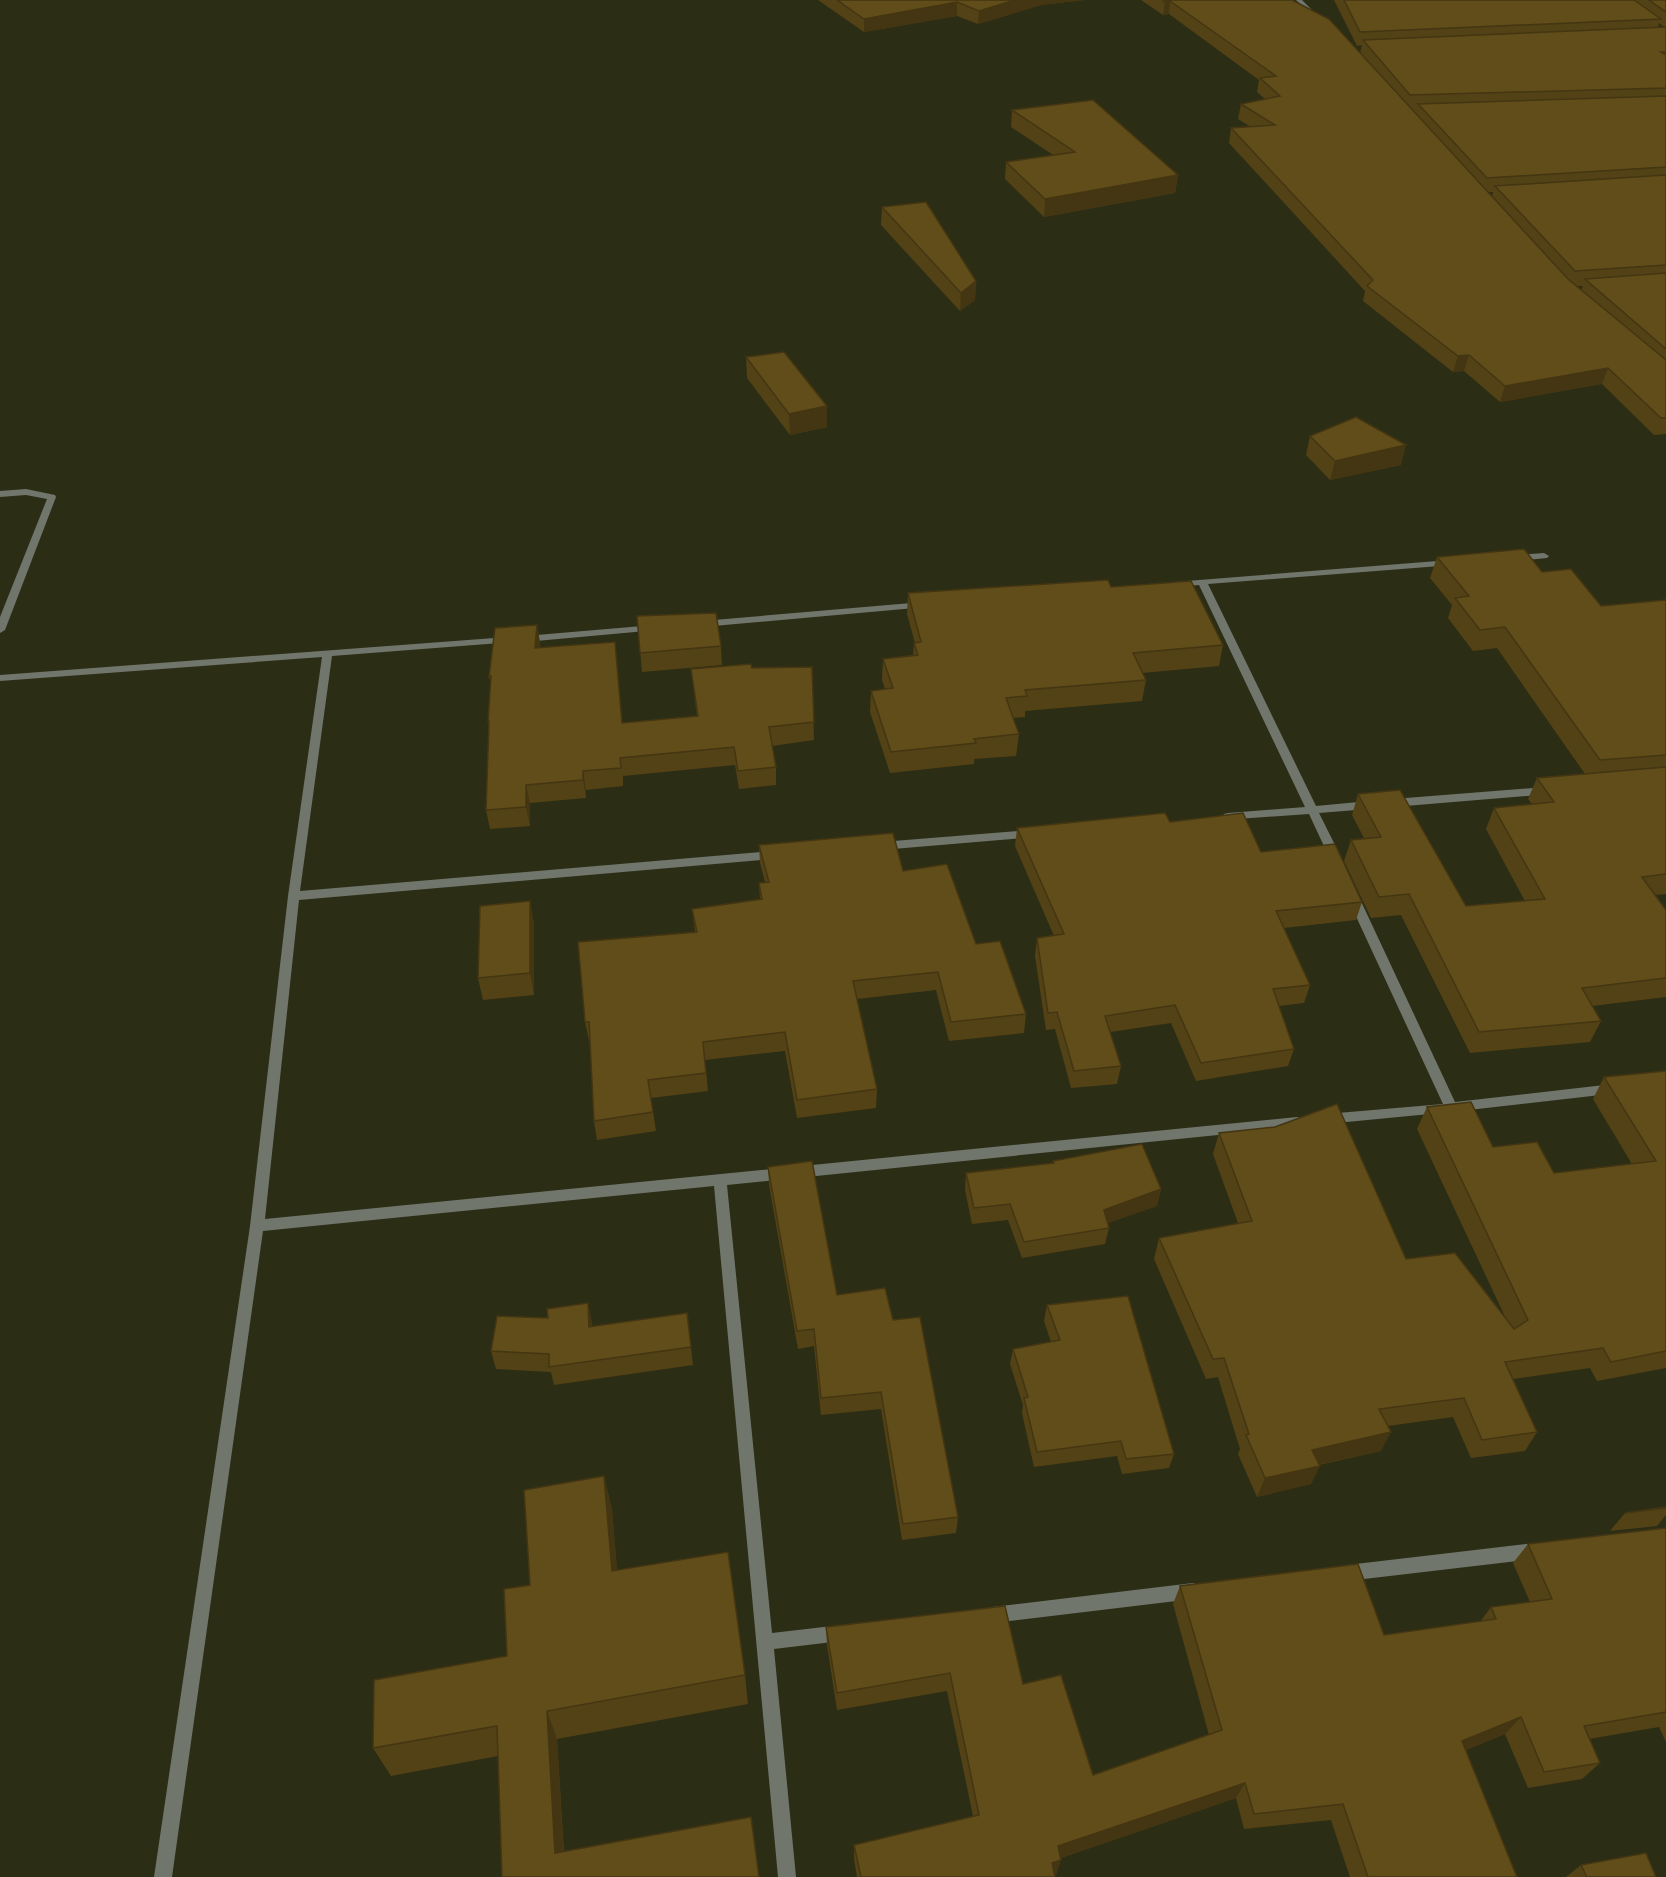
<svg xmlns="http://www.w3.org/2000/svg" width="1666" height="1877" viewBox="0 0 1666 1877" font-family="Roboto,sans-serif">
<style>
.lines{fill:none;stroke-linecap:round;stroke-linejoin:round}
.minor{fill:#70766c;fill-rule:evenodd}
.wall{fill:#534216;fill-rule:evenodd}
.shaded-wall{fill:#443612}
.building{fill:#614d19;stroke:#443612;stroke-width:1.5}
</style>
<rect width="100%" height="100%" fill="#2c2d15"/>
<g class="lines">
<g class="minor">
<path d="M1296,0h6l17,17v2h-4z"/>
<path d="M26,489l29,6 1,2 -51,133 -5,3v-16l47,-118 -21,-4 -26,2v-6z"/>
<path d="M1544,553l5,3 -2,2 -32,3 -5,-3 5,-3z"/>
<path d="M1450,560l3,1v4l-245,19 108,222 53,-5 6,4 -6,4 -50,4 23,46 -6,4 -6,-4 -21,-45 -85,6 -2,-3 2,-3 4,-1 77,-6 -106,-222 -22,2 -5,-3 2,-2z"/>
<path d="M923,602l3,1v4l-224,20 -5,-3 5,-3z"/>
<path d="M654,625l5,3 -2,2 -132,12 -5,-3 5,-3z"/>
<path d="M508,637l5,3 -1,2 -180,14 -32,235 474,-40 6,4 -6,4 -475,41 -34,319 1032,-102 5,1 2,4 -2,4 -5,1 -570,58 45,448 69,-8 6,2 2,6 -2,6 -6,2 -67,8 22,228h-18l-64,-691 -451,45 -91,646h-18l96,-651 38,-330 34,-239 -322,24v-6z"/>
<path d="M1546,787l4,1 1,3 -1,3 -157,13 -6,-4 6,-4z"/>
<path d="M1031,830l4,1 2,3 -2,3 -154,13 -6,-4 6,-4z"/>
<path d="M1353,893l6,4 96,205 158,-18 5,1 2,4 -2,4 -167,19 -5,-2 -6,3 -114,11 -5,-1 -2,-4 2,-4 5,-1 117,-10 -96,-207z"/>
<path d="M1535,1543l6,2 2,6 -2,6 -6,2 -188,22 -6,-2 -2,-6 2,-6 6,-2z"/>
<path d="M1193,1583l6,2 2,6 -2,6 -6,2 -201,24 -6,-2 -2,-6 2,-6 6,-2z"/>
</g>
</g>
<g class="wall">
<path d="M818,0h266l-43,5 -63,19 -21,-8 -93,16z"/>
<path d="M1141,0h151l68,53 2,-8 -5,1 -23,-46h332v434l-12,1 -52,-51 -102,18 -36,-31 -11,1 -90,-71 2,-10 -136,-148 2,-15 20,-1 -13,-8 3,-15 24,-5 -8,-7 2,-12 -90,-66 -6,1zM1659,23l5,4h-6zM1488,192h5l-1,5zM1577,286h6l-2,4z"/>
<path d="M1012,110l166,65 -3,18 -131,24 -39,-38 1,-17 47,-7 -42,-28z"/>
<path d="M882,207l94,74 -1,19 -15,11 -79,-86z"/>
<path d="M746,357l81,49v21l-37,8 -43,-57z"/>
<path d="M1310,436l91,29 -71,15 -24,-25z"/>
<path d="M1437,557l105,15 59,34 65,-6v294l-11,1 11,15v87l-74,9 9,15 -11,21 -120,11 -69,-138 -30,3 -27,-57 7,-21 13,-2 -12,-23 6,-21 108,112 59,-5 -39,-72 8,-21 38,-4 -4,-5 9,-21 48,-4 -88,-126 -24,3 -25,-33 4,-13 -22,-27z"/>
<path d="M1111,587l112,58 -4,21 -77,7 4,7 -4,21 -117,10v6l-12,1 6,16 -3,22 -42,3v5l-84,9 -20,-61 1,-21 14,-2 -3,-9 1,-21 30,-4 1,-12h1l-8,-29 1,-21z"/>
<path d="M637,616l84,30 1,19 -80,7z"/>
<path d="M537,625l3,18v5l77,12 5,63 75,-7 -6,-47 121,-2 2,73 -42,6 4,21v18l-37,4 -4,-24 -112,11v10l-37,4v8l-56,5v23l-40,3 -4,-19 3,-81 -1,-8 3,-37 -2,-7z"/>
<path d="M1170,822l91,30 101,50 -6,18 -72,8 26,57 -6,18 -25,3 15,43 -6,17 -92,15 -25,-58 -61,9 11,34 -4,18 -46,4 -16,-59 -9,1 -11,-74 2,-18 17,-2 -39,-90 2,-18z"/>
<path d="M759,845l144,26 73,73 50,70 -2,19 -75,8 -13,-51 -79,9 20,90 -1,19 -79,10 -12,-67 -80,9 3,31 -57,7 5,33 -59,9 -3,-19 -4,-81 -1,1 -4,-19 110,-90 -3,-23 68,-10 -1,-16 6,-1 -5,-19z"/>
<path d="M534,923v72l-51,5 -5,-22z"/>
<path d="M1666,1071v297l-69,13 -7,-13 -77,11 24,53 -12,19 -54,7 -18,-41 -65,9 -7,25 -62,14 -8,19 -54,13 -19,-43 2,-5 -22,-72 -12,2 -52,-120 5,-21 79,-15 -25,-69 6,-21 187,126 101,62 -90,-192 10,-22 66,40 61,26 78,-9 -39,-65 11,-22z"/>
<path d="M1053,1161l108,28 -4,17 -50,17 2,5 -4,16 -83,14 -14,-38 -36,4 -7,-34 1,-17 87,-9z"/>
<path d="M768,1167l69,128 56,25 65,197 -2,16 -54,7 -21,-131 -60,6 -7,-69 -16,3 -29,-164z"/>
<path d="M588,1303l4,23 95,-13 6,52 -139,20 -3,-13 -55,-3 -5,-18 57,-33z"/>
<path d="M1047,1305l127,149 -5,14 -47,6 -5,-18 -83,11 -12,-54 1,-8 -13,-41 3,-15 38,-7 -7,-21z"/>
<path d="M604,1476l8,34 5,60 128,105 3,29 -191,35 7,112 -62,26 -4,-121 -107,20 -18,-28 134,-92 23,-71z"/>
<path d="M1666,1507v8l-9,11 -47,5 15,-18z"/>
<path d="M1666,1528v214l-7,-15 -70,12 11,24 -18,16 -54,9 -23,-54 -39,16 51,127h-167l-19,-57 -87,9 -8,-31 -175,60 -5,17h-2l1,2h-198l-3,-18v-14l119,-29 -26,-125 -110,19 -10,-65 -1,-18 197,57 70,91 116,-40 -36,-131 7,-18 204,49 96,-13 11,-15 39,-5 -17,-39 15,-19z"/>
<path d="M1581,1865l75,12h-90z"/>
</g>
<g class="shaded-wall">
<path d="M1015,0h69l-43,5 -63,19 1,-13z"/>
<path d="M1170,1l-1,13 -6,1 2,-13z"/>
<path d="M957,2v14l-93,16v-13z"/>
<path d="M1178,175l-3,18 -131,24 1,-18z"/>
<path d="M976,281l-1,19 -15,11 1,-18z"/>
<path d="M1469,355l-5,16 -11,1 5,-16z"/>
<path d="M1608,368l-6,16 -102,18 5,-16z"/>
<path d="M827,406v21l-37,8 -1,-21z"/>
<path d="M1406,445l-5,20 -71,15 5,-19z"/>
<path d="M537,625l3,18 -2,24 -3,-19z"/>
<path d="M615,642l2,18 7,82 -2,-19z"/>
<path d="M583,771l3,19v8l-3,-18z"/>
<path d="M526,785l4,18v23l-4,-19z"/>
<path d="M530,901l4,22v72l-4,-22z"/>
<path d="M1161,1189l-4,17 -57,20 4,-16z"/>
<path d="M588,1303l4,19 1,23 -4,-18z"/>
<path d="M1391,1432l-10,19 -78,17 9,-18z"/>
<path d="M1320,1466l-9,18 -54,13 8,-19z"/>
<path d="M604,1476l8,34 8,93 -8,-32z"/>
<path d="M547,1711l10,28 8,138 -10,-24z"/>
<path d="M1521,1717l-16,17 -57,23 14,-16z"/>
<path d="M1245,1783l-9,15 -184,63 6,-15z"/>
<path d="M1061,1860l-5,15 -10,2 6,-14z"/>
</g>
<g class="building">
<path d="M837,0h178l-36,11 -22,-9 -93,17z"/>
<path d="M1163,0h129l37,19 239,260 98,81v58h-5l-53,-50 -103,18 -36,-31 -11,1 -91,-70 6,-6 -142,-152 44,-3 -34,-21 39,-8 -20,-18 16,-2 -106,-75 -5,1z"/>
<path d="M1344,0h290l27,19 -301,13z"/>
<path d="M1649,0h17v12z"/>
<path d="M1666,27v25h-5l5,3v33l-256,7 -47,-55z"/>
<path d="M1666,96v71l-179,11 -69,-74z"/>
<path d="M1093,100l85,75 -133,24 -39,-37 69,-10 -63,-42z"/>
<path d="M1666,175v90l-91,6 -80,-85z"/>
<path d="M926,202l50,79 -15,12 -79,-86z"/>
<path d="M1666,273v76l-81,-70z"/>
<path d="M784,352l43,54 -38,8 -43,-57z"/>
<path d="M1356,417l50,28 -71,16 -25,-25z"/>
<path d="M1524,549l18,23 29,-3 30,37 65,-6v155l-66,5 -95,-133 -25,3 -25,-32 14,-2 -32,-39z"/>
<path d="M1108,580l3,7 80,-6 32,64 -90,8 13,27 -121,10 2,6 -21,2 13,36 -45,5 2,4 -85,9 -20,-61 22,-3 -10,-29 35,-4 -4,-12 7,-1 -13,-49z"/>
<path d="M716,613l5,33 -81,7 -3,-37z"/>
<path d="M537,625l-2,23 80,-6 7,81 76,-7 -7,-47 60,-5 1,4 60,-1 2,55 -45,5 7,40 -38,4 -4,-24 -114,11 1,10 -38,3v9l-57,5v22l-40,3 3,-89h-1l3,-45 -2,1 6,-49z"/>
<path d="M1666,767v107l-24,3 24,33v68l-84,10 19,33 -122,11 -70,-138 -30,3 -28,-57 30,-3 -23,-43 42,-4 66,116 79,-7 -51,-91 60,-6 -17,-24z"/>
<path d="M1165,813l5,9 73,-9 18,39 74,-8 27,58 -86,9 34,74 -37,4 21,60 -93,14 -26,-58 -70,11 16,50 -47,5 -17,-59 -9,1 -11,-75 27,-4 -47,-106z"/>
<path d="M893,833l10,38 44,-7 29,80 24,-3 26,73 -75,8 -13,-50 -85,9 24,108 -80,11 -12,-68 -82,10 3,31 -58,7 5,32 -59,9 -5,-99h-4l-7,-80 119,-10 -5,-23 70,-10 -3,-16 10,-1 -10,-37z"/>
<path d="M530,901v72l-52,5 2,-72z"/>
<path d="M1666,1071v280l-55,11 -8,-14 -98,14 32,70 -55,8 -18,-42 -85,11 12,23 -79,18 8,16 -55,12 -19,-43 3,-1 -25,-76 -11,1 -54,-121 93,-17 -33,-88 56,-6 62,-23 69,155 49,-6 59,76 14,-9 -101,-213 44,-5 22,45 44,-5 17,31 102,-12 -52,-84z"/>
<path d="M1142,1144l19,45 -57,21 5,18 -85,14 -14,-38 -36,4 -8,-35 88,-10 -1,-2z"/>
<path d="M812,1161l25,134 48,-7 8,32 27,-3 38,200 -55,7 -22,-132 -60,6 -7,-69 -17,2 -29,-164z"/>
<path d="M1128,1296l46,158 -48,5 -5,-18 -84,11 -13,-54 4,-1 -15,-48 47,-9 -13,-35z"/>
<path d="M588,1303l1,24 98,-14 4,34 -142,20v-13l-58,-3 6,-35 51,2 -1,-9z"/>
<path d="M604,1476l8,95 116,-19 17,123 -198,36 8,142 196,-36 8,60h-257l-5,-151 -124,22 1,-68 133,-24 -3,-67 26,-4 -6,-95z"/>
<path d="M1666,1507v1l-41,5z"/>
<path d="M1666,1528v184l-82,14 16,37 -56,9 -23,-55 -59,24 55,136h-149l-25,-73 -89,10 -9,-31 -187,63 3,14 -9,3 3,14h-194l-7,-32 125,-30 -29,-142 -113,20 -11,-66 179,-21 18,78 38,-9 32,100 129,-45 -42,-144 178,-22 26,71 112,-16 -5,-12 61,-8 -24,-55z"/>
<path d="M1646,1853l10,24h-69l-6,-12z"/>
</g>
</svg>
